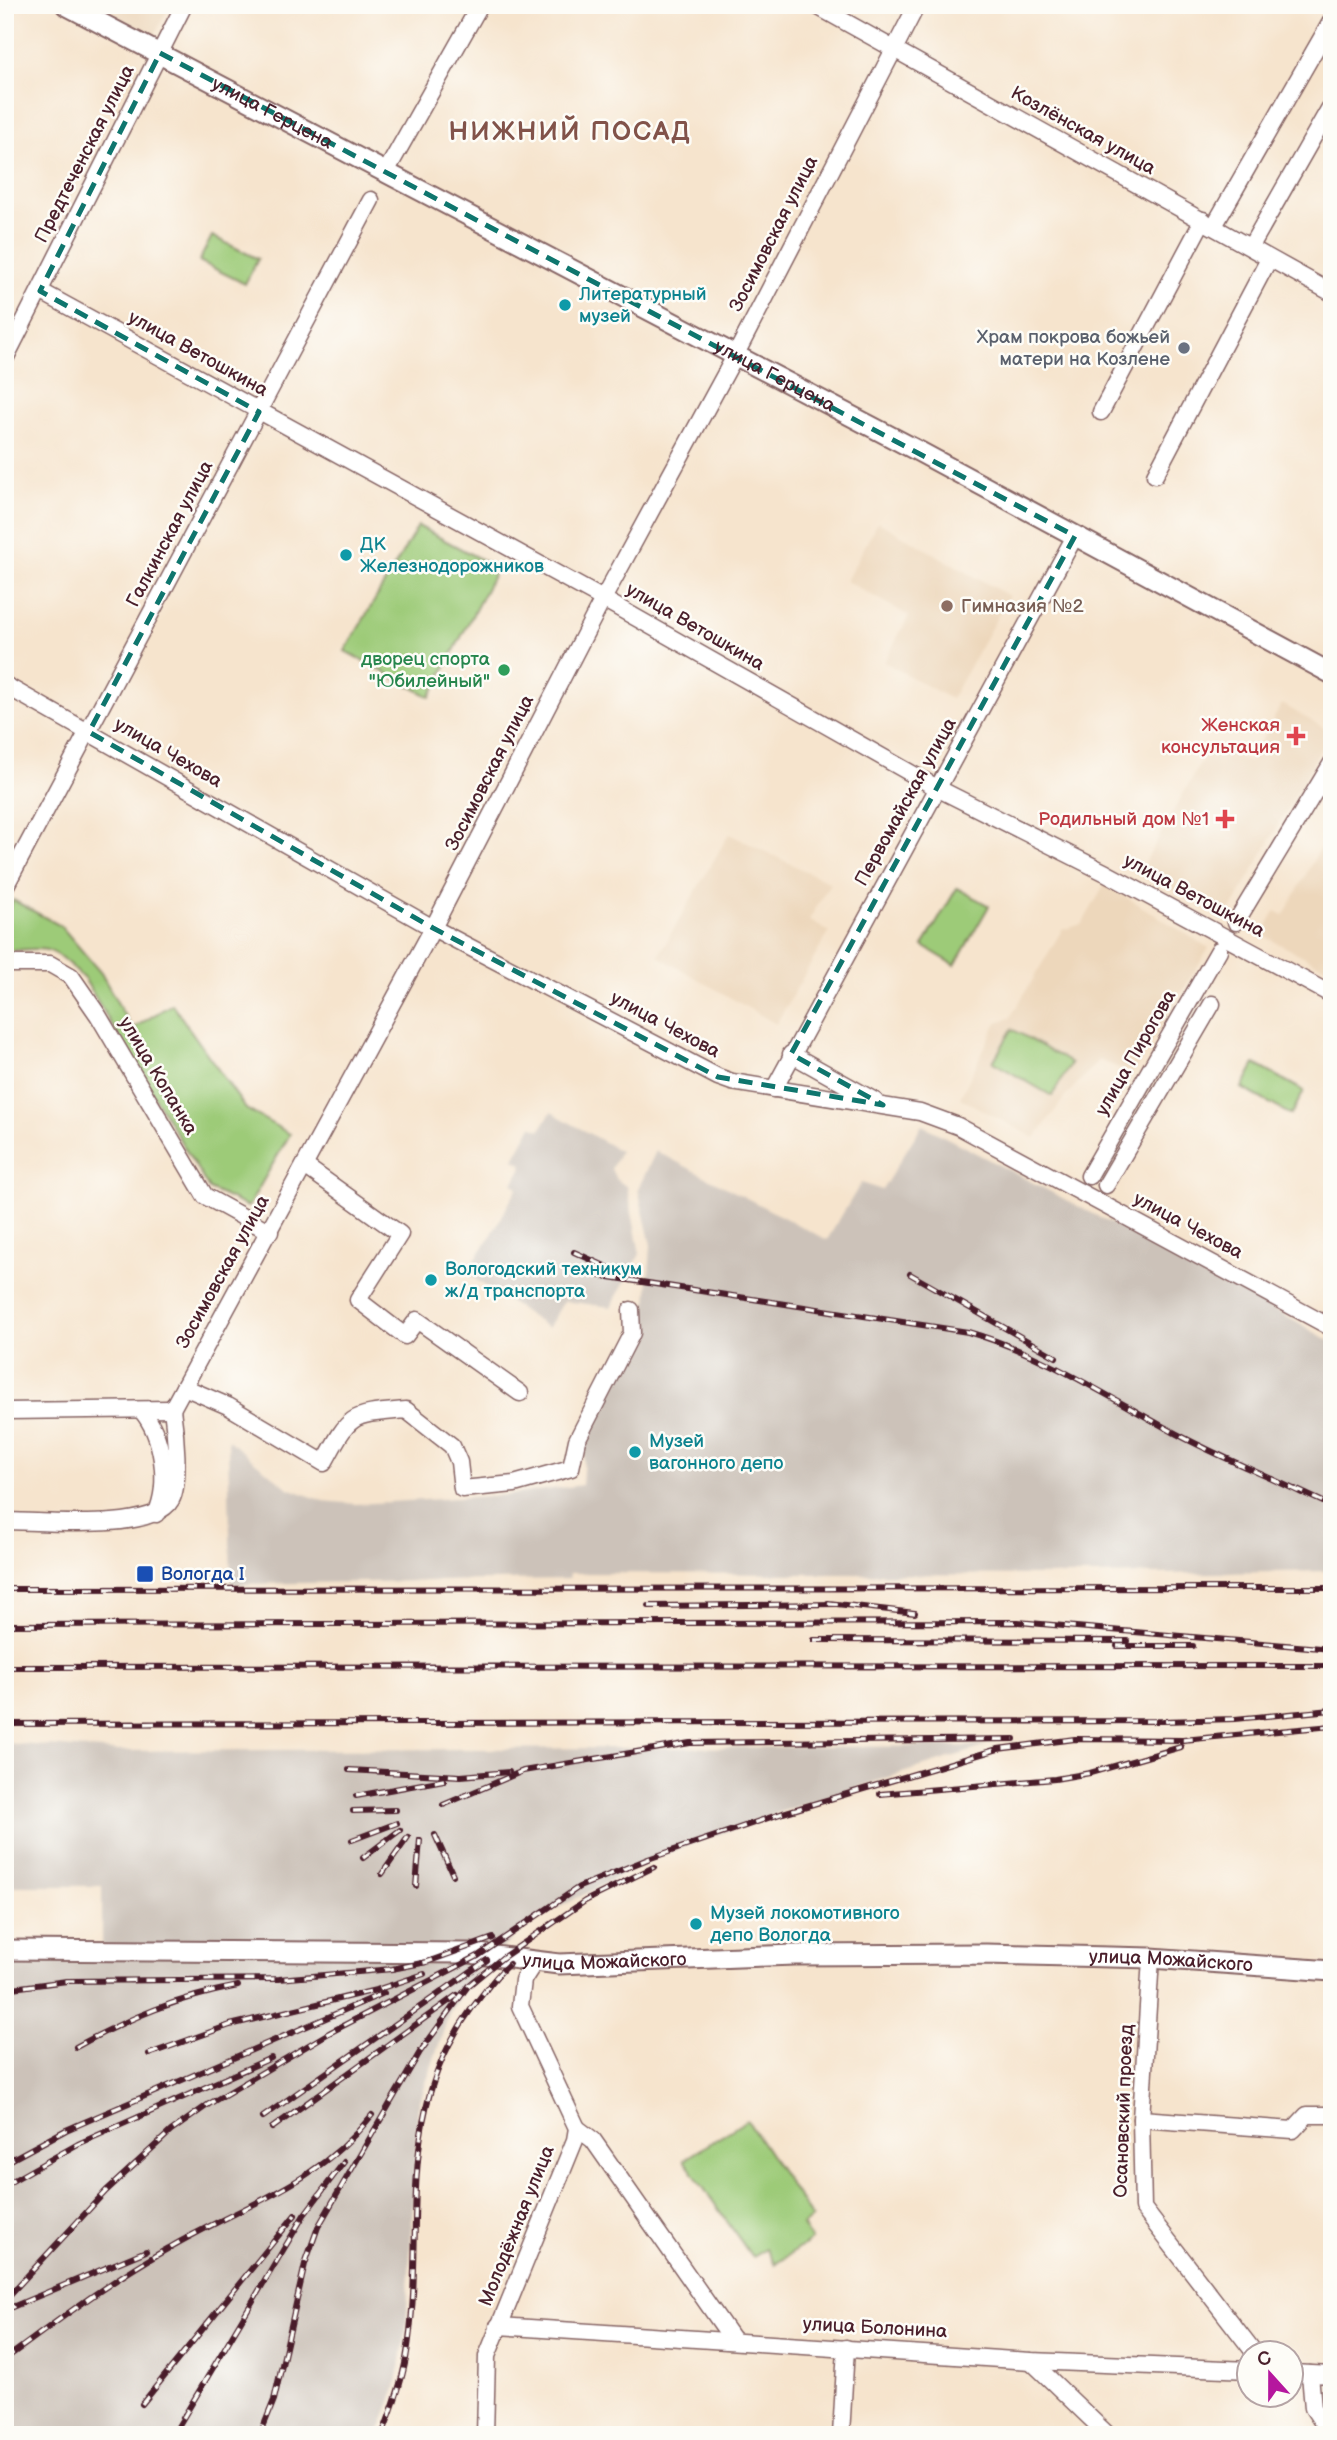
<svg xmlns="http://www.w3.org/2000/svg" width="1337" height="2440" viewBox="0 0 1337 2440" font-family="'Balsamiq Sans',sans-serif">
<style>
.built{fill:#edd7bb}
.industrial{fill:#ccc2b9}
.green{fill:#9dcb78;stroke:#747552;stroke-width:2}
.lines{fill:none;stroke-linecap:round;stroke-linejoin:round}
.minor-casing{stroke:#866464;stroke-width:19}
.major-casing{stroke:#866464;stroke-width:23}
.minor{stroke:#fff;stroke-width:16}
.major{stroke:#fff;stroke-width:19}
.rail-casing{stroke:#4a1f2b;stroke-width:6}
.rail{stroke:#fdfcf7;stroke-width:3.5;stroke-dasharray:10;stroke-linecap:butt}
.marked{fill:none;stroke:#0f766e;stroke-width:5;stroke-dasharray:14 9;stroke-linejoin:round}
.culture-dot{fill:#0f9aa8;stroke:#fdfcf7;stroke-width:2.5}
.worship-dot{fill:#6b7280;stroke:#fdfcf7;stroke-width:2.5}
.education-dot{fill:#8d6e63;stroke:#fdfcf7;stroke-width:2.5}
.leisure-dot{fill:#2e9e5b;stroke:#fdfcf7;stroke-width:2.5}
.health-dot{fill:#e0444e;stroke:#fdfcf7;stroke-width:2.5}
.transit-dot{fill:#1a4fb4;stroke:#fdfcf7;stroke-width:2.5}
.labels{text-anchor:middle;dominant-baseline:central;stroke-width:5;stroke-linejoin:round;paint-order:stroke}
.street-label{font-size:19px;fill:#4a1f2b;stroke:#fdfcf7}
.culture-label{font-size:19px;fill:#0d838f;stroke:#fdfcf7;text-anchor:start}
.worship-label{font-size:19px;fill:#5b616d;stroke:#fdfcf7;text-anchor:end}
.education-label{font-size:19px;fill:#785e54;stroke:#fdfcf7;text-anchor:start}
.leisure-label{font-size:19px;fill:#27864d;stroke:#fdfcf7;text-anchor:end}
.health-label{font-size:19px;fill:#be3a42;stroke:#fdfcf7;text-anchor:end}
.transit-label{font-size:19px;fill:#164399;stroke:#fdfcf7;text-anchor:start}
.district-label{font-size:26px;font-weight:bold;letter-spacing:2px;fill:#82534a;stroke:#fdfcf7}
</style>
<rect width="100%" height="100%" fill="#fdfcf7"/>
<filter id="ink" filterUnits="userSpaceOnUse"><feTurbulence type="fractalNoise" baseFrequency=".0143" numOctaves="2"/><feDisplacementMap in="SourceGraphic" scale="14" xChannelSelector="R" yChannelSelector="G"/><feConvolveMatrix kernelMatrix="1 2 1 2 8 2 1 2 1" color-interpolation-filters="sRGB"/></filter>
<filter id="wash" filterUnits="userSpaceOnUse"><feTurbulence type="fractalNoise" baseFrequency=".00686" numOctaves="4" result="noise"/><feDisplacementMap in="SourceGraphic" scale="28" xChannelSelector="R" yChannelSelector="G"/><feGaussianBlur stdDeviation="1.57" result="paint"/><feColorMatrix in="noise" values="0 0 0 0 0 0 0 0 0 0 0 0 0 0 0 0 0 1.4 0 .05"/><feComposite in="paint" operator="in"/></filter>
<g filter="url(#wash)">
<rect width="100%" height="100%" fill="#f6e4cd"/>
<g class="built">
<path d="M90,5h80l-17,33z"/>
<path d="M878,522l131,74 -58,103 -67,-37 25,-46 -63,-35z"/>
<path d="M1282,704l49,28 -105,187 -86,-48 72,-129 37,20z"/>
<path d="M729,834l101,49 -21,37 20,12 -53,92 -118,-68z"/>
<path d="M1324,841l8,5v125l-70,-36 13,-24 9,4z"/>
<path d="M1105,884l104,64 -77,125 -33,-13 -34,37 -30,41 -75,-40 37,-76 13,-4 52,-88 20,-6z"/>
</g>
<g class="industrial">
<path d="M551,1112l69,39 -9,18 5,10 11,8 13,67 -29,53 -47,-6 -16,27 -82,-55 25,-37 27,-49 -5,-3 10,-19 -9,-6 18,-33 8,4z"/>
<path d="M922,1125l294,153 116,64v229l-242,4 -520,-2 -1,6 -338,5 -3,-144 60,48 35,13 33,3 153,-9 73,-10 3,-43 54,-107 8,-29 4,-61 -13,-56 18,-38 171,89 34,-57 21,7z"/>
<path d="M5,1743l110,8 872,-5 -204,65 -132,48 -106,56 -32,23 -39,38 -24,35 -32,96 -12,224 -10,58 -18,46h-373v-477l97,-1v-71h-97z"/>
</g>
<g class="green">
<path d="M212,236l46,23 -13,25 -46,-23z"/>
<path d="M418,526l79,42 -67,129 -85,-46z"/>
<path d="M957,888l32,18 -34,59 -32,-19z"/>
<path d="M13,900l48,26 40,47 31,56 40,-25 74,105 44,25 -42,73 -39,-18 -124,-209c-34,-34 -32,-33 -80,-29v-35z"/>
<path d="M1012,1029l59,34 -19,33 -59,-34z"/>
<path d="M1255,1064l49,27 -13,24 -49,-27z"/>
<path d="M747,2120l65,98 -10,7 9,15 -36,24 -9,-15 -14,8 -68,-97z"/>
</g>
</g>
<g filter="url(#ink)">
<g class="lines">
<defs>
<g id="minor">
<path d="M815,5l517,288"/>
<path d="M387,170l93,-165"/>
<path d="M1214,226l118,-206"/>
<path d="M1251,246l81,-142"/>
<path d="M40,291l563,308 334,189 169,85 226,122"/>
<path d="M5,359l179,-354"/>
<path d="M1101,412l102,-192"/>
<path d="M1155,475l114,-216"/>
<path d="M5,685l428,243 285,149 14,5 188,30 38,14 374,202"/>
<path d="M5,887l366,-687"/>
<path d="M1236,922l96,-159"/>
<path d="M5,964h45l21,12 27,39 107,181 65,36"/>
<path d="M791,1054l84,47"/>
<path d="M774,1089l301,-553"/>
<path d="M305,1166l95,68 -42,66 47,36 12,-16 103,73"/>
<path d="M1089,1176l130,-226"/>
<path d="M1106,1185l106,-181"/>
<path d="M184,1387l44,19 96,57c27,-50 25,-48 82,-53l46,36 7,16 3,27 52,-5 57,-16 6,-28 55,-107 -1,-23"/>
<path d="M172,1409l261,-481 170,-329 132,-243 182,-351"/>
<path d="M141,1410c22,25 29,74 15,104"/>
<path d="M5,1411l167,-2"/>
<path d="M5,1521c35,0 148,12 166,-21 10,-17 4,-71 1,-91"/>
<path d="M1151,1958l-10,161 2,89 111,144"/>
<path d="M1141,2119l152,11 14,-15h25"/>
<path d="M577,2128l16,12 140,200"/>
<path d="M498,2326l533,35 219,9"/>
<path d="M1031,2361l77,74"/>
<path d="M1292,2373l40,2"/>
<path d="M1310,2374l3,34 18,27"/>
<path d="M485,2435l2,-79 88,-216 2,-12 -57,-122 3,-26 11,-17"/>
<path d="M841,2435l5,-87"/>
</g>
<g id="major">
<path id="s1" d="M66,5l854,447 412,222"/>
<path id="s2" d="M5,1950l465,3 89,11 235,-9 192,-1 165,4 181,13"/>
</g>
</defs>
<use href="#minor" class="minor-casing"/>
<use href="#major" class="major-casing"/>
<use href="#minor" class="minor"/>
<use href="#major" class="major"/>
<defs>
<g id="rail">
<path d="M574,1252l44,20"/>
<path d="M570,1271l398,61c74,21 140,65 207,101 41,22 85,40 127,60"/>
<path d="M910,1274l146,83"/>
<path d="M1295,1489l37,17"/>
<path d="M5,1589l1327,-1"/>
<path d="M828,1603l87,10"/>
<path d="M649,1606l188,-2"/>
<path d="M5,1625l1013,-3 314,27"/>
<path d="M814,1640l314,1"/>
<path d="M1117,1646h76"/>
<path d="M5,1667l1327,-1"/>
<path d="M5,1724l1158,-3 72,-2 97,-9"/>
<path d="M349,1770l112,6 48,-4"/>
<path d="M880,1794l175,-15 35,-6 91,-26"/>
<path d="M356,1796l88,-16"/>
<path d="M443,1805l80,-34 167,-28 324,-4"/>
<path d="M353,1811l43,-1"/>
<path d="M435,1835l18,40"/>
<path d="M352,1840l45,-17"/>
<path d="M363,1858l37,-28"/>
<path d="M382,1874l26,-37"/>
<path d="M416,1886l4,-46"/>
<path d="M5,1989l62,-8 212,-2 113,-10 35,-7 66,-24"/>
<path d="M76,2047c55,-30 100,-49 162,-61"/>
<path d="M149,2054l81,-29 146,-35 48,-16"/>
<path d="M263,2117l224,-157"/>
<path d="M272,2128l185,-133"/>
<path d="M5,2163l61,-33 318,-137"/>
<path d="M5,2185l73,-41 193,-86"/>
<path d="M5,2300l101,-109 65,-60 38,-27 120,-71 149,-77 101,-69 69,-28 135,-46 215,-64 77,-10 108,1 149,-14"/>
<path d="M5,2310l141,-59"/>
<path d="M5,2359c54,-39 106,-79 164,-111 75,-44 146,-61 203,-133"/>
<path d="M142,2404l153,-189"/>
<path d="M173,2435l131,-220 40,-53"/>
<path d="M260,2435l14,-35 31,-136 13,-37 102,-175 48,-66 34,-28 83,-57 69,-34"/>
<path d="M382,2435c10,-25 19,-50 24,-76 22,-123 -16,-240 66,-351 12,-15 22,-31 37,-44"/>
</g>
</defs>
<use href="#rail" class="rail-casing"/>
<use href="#rail" class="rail"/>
</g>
</g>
<path class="marked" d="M160,53l915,483 -284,518 92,51 -165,-28 -285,-149 -344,-196 170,-320 -219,-121z"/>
<g class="culture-dot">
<circle cx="565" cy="305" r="7"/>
<circle cx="346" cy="555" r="7"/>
<circle cx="431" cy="1280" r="7"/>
<circle cx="635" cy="1452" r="7"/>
<circle cx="696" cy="1924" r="7"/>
</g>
<circle class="worship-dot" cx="1184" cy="348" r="7"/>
<circle class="education-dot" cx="947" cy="606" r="7"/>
<circle class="leisure-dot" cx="504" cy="670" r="7"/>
<g class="health-dot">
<path d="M1292.5 725.5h7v7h7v7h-7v7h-7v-7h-7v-7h7z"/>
<path d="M1221.5 808.5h7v7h7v7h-7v7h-7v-7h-7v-7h7z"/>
</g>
<rect class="transit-dot" x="136" y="1565" width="18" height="18" rx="3.5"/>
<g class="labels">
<g class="street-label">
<text stroke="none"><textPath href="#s1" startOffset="233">улица Герцена</textPath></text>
<text transform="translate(1083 131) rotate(29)">Козлёнская улица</text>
<text transform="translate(85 154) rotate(-63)">Предтеченская улица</text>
<text transform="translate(774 234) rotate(-63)">Зосимовская улица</text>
<text transform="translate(198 354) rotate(29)">улица Ветошкина</text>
<text stroke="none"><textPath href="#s1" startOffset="800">улица Герцена</textPath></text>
<text transform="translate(170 534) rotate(-62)">Галкинская улица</text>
<text transform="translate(695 627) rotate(30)">улица Ветошкина</text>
<text transform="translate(168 753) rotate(30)">улица Чехова</text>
<text transform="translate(490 773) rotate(-63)">Зосимовская улица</text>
<text transform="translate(906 802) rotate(-61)">Первомайская улица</text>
<text transform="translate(1194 896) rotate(28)">улица Ветошкина</text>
<text transform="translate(665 1025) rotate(28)">улица Чехова</text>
<text transform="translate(1136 1053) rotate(-60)">улица Пирогова</text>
<text transform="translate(158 1076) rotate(59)">улица Копанка</text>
<text transform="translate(1188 1226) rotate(28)">улица Чехова</text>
<text transform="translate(223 1272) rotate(-61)">Зосимовская улица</text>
<text stroke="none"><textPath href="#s2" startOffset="600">улица Можайского</textPath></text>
<text stroke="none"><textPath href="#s2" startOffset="1167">улица Можайского</textPath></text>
<text transform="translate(1124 2111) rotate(-88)">Осановский проезд</text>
<text transform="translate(517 2226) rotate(-68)">Молодёжная улица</text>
<text transform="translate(875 2328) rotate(3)">улица Болонина</text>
</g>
<g class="culture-label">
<text x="579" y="294">Литературный<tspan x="579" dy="22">музей</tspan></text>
<text x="360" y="544">ДК<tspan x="360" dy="22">Железнодорожников</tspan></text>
<text x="445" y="1269">Вологодский техникум<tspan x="445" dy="22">ж/д транспорта</tspan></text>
<text x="649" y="1441">Музей<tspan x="649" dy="22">вагонного депо</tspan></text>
<text x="710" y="1913">Музей локомотивного<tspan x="710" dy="22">депо Вологда</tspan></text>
</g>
<g class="worship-label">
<text x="1170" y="337">Храм покрова божьей<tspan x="1170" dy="22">матери на Козлене</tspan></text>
</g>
<g class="education-label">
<text x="961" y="606">Гимназия №2</text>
</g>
<g class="leisure-label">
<text x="490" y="659">дворец спорта<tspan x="490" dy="22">"Юбилейный"</tspan></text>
</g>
<g class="health-label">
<text x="1280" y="725">Женская<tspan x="1280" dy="22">консультация</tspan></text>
<text x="1209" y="819">Родильный дом №1</text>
</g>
<g class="transit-label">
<text x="161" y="1574">Вологда I</text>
</g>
<g class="district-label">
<text x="570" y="132">НИЖНИЙ ПОСАД</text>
</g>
</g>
<rect width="1337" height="2440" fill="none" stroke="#fdfcf7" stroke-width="28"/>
<g transform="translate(1270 2374) rotate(339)"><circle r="33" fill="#fdfcf7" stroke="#b5a4a5" stroke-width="2"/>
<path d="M0-5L12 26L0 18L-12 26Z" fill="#b5179e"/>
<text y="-10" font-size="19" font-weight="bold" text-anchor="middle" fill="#4a1f2b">С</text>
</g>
</svg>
